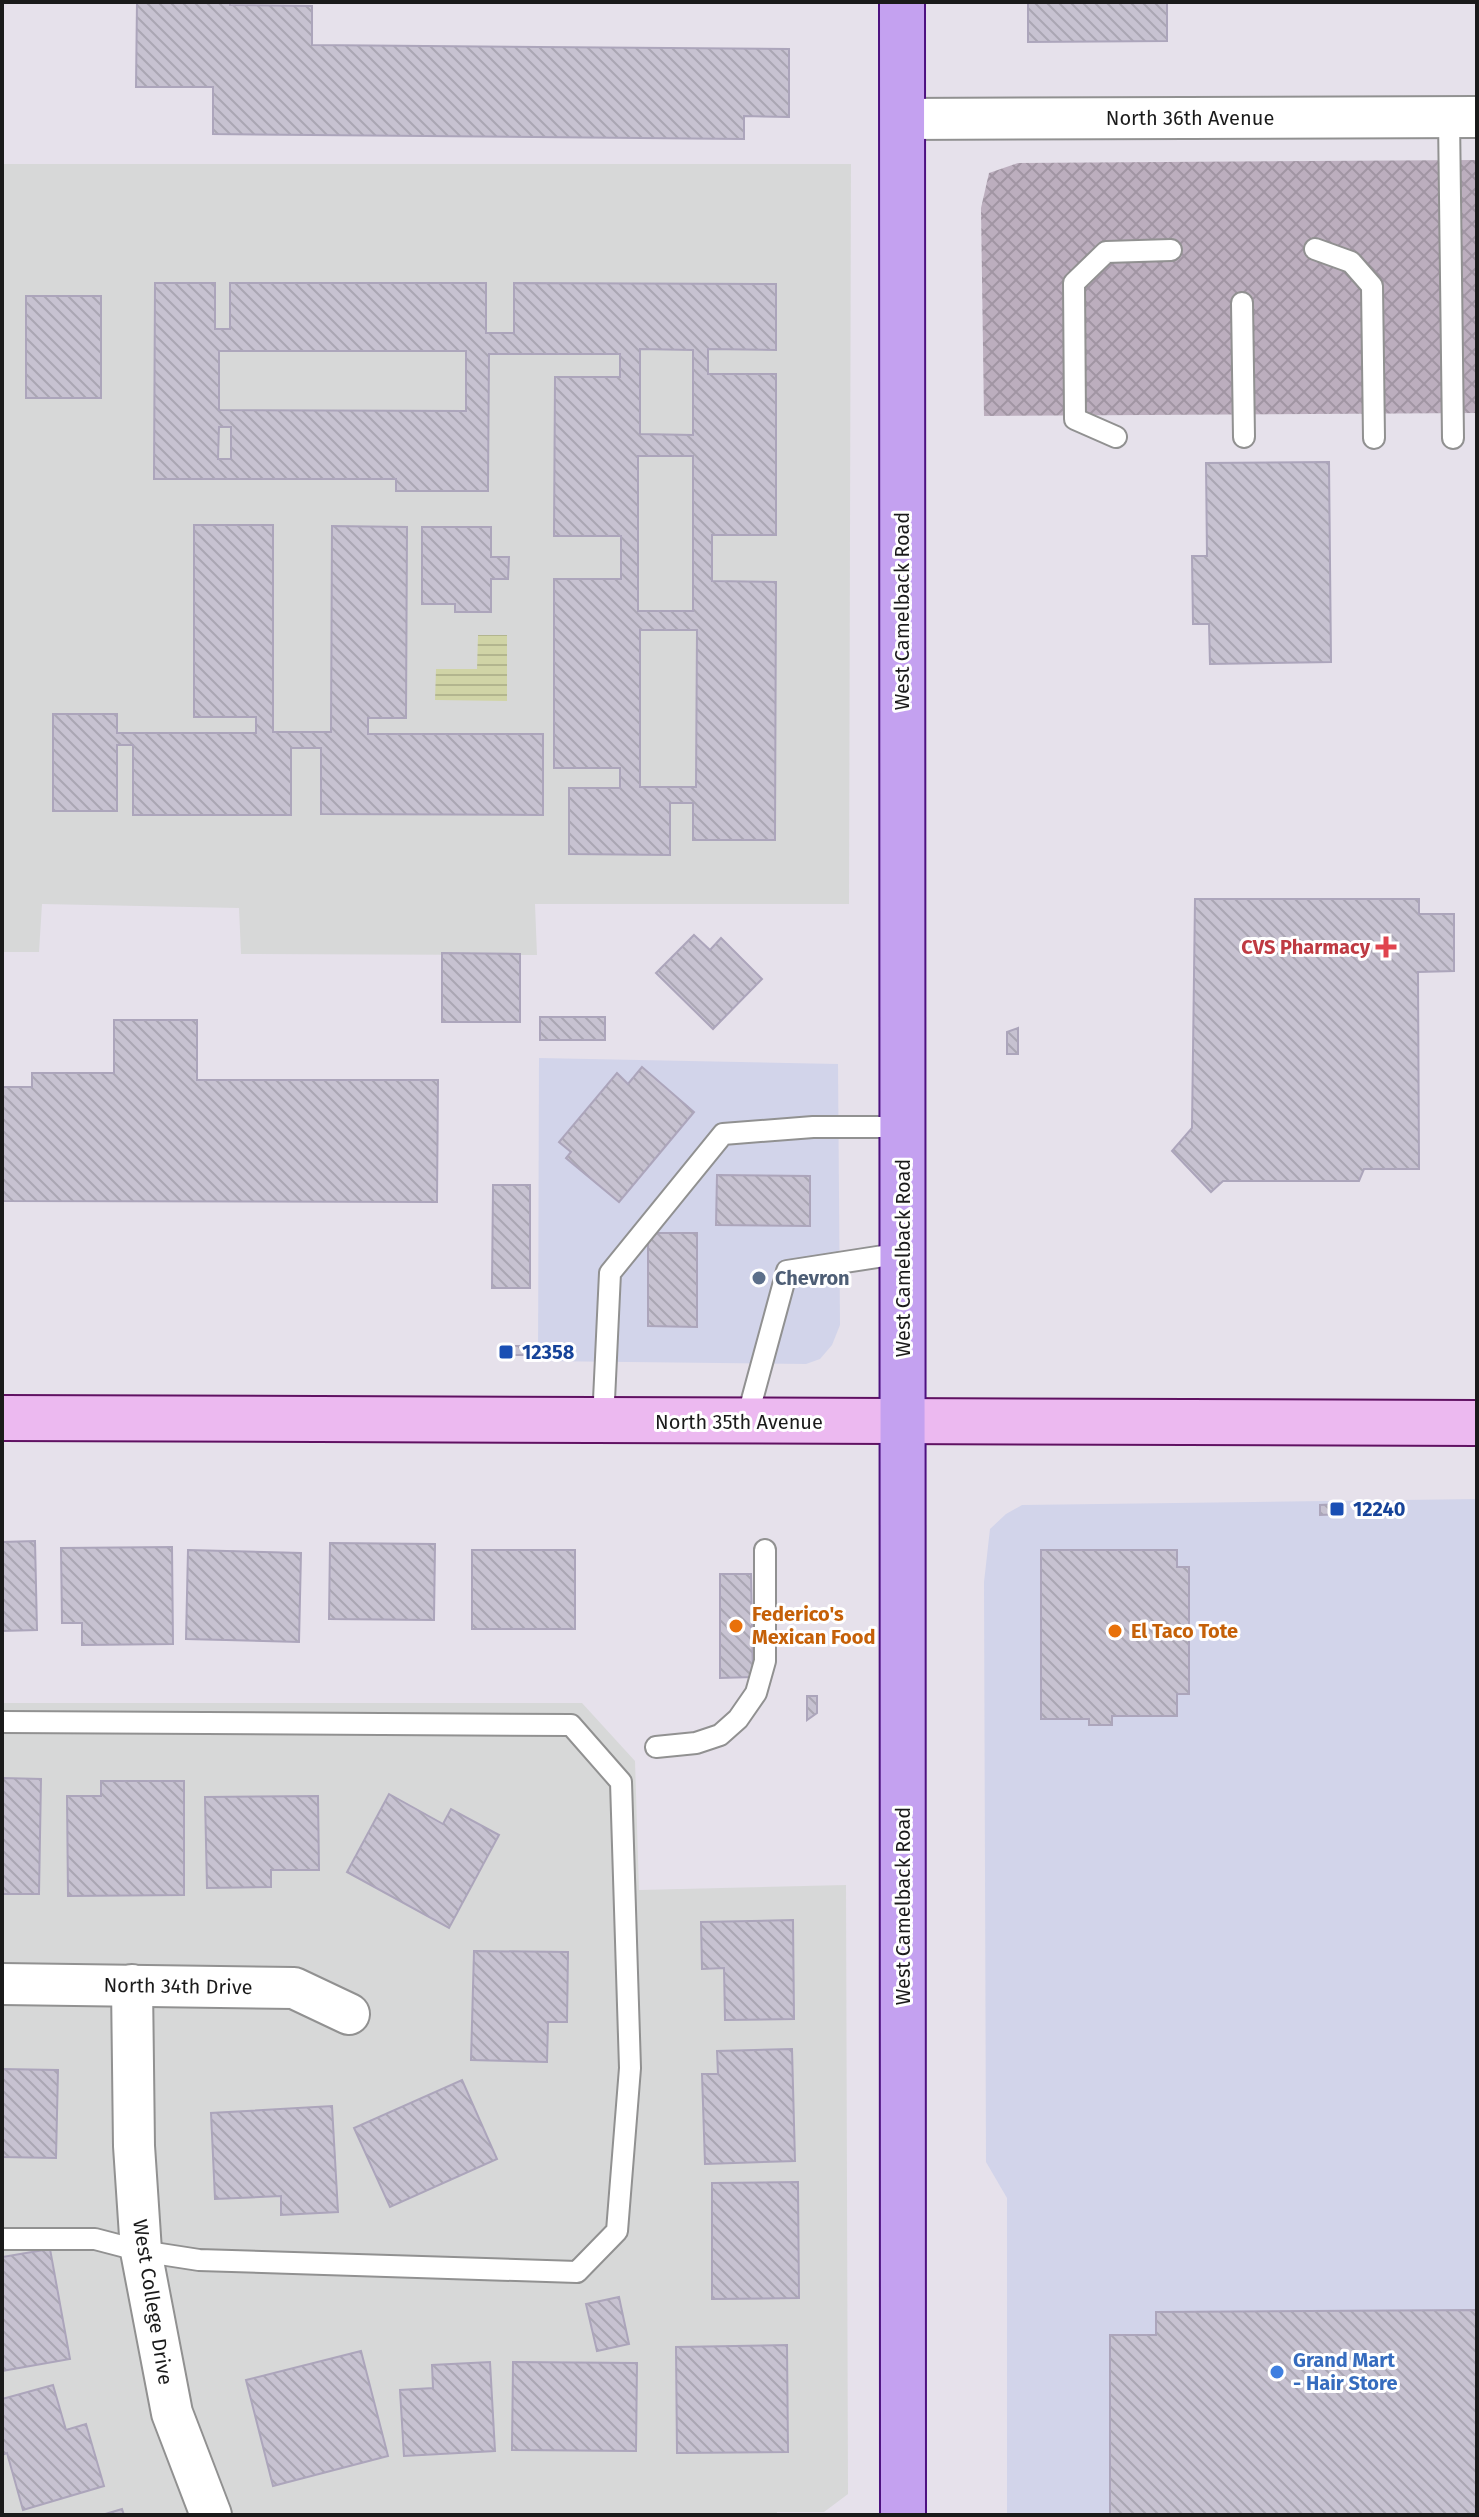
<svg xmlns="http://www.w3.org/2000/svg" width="1479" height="2517" viewBox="0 0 1479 2517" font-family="'Fira Sans',sans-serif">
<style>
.residential{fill:#d7d8d8}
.commercial{fill:#d2d4ea}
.construction{fill:url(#construction-cross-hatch)}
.water{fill:url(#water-rules)}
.building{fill:url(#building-back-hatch);stroke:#aca5bb;stroke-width:2;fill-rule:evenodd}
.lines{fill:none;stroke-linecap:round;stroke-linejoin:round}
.service-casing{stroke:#919191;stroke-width:24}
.minor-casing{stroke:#919191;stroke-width:44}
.secondary-casing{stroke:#601162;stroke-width:48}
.primary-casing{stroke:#4d1180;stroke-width:48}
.service{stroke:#fff;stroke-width:20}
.minor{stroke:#fff;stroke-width:40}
.secondary{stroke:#ecb9f0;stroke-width:44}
.primary{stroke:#c4a1f0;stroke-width:44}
.health-dot{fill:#e0444e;stroke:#fff;stroke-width:3}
.service-dot{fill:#5c6f8a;stroke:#fff;stroke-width:3}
.transit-dot{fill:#1a4fb4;stroke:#fff;stroke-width:3}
.food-dot{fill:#e8710a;stroke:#fff;stroke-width:3}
.shop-dot{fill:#3f7fe0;stroke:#fff;stroke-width:3}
.labels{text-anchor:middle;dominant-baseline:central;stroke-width:6;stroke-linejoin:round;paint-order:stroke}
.street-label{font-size:20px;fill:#1a1a1a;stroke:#fff}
.health-label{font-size:20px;font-weight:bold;fill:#be3a42;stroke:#fff;text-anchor:end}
.service-label{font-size:20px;font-weight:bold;fill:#4e5e75;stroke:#fff;text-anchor:start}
.transit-label{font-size:20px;font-weight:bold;fill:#164399;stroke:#fff;text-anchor:start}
.food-label{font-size:20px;font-weight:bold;fill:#c56008;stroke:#fff;text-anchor:start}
.shop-label{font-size:20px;font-weight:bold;fill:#366cbe;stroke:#fff;text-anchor:start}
</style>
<defs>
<pattern id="construction-cross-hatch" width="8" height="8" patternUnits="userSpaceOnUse" patternTransform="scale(2)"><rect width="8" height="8" fill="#bcaebe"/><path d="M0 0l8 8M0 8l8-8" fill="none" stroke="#a195a3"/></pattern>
<pattern id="water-rules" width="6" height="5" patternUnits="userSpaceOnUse" patternTransform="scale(2)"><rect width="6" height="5" fill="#d0d4a6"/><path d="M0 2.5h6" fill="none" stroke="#b2b58e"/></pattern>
<pattern id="building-back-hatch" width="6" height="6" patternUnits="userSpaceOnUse" patternTransform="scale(2)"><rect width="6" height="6" fill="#c7c2d1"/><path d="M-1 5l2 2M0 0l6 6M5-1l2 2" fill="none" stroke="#aaa6b3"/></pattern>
</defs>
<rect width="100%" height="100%" fill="#e6e1eb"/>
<g class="residential">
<path d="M2,164h849l-2,740h-314l2,51 -296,-1 -2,-46 -197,-4 -3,48h-37z"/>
<path d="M2,1703h580l53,58 4,129 207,-5 2,609 -24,18h-47l-1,3h-774z"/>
</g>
<g class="commercial">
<path d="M539,1058l299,6 2,261 -8,20 -12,14 -14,5 -268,-3z"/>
<path d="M1477,1499v1016h-470v-317l-21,-36 -2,-580 6,-53 16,-15 16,-9z"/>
</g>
<path class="construction" d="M1477,160v253l-493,3 -3,-208 8,-35 29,-10z"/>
<path class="water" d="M478,635h29v66l-72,-1 1,-31h41z"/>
<g class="building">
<path d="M137,2h93v3l82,1v39l477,4v68l-45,-1v23l-531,-5v-47h-77z"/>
<path d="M1028,2h139v39l-139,1z"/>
<path d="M155,283h60v46h15v-46h256v50h28v-50l262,1v66l-68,-1v25h68v161h-64v46l64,1 -1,258h-82v-37h-23v52l-101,-1v-66h51v-20h-66v-189h67v-43h-67l1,-159h65v-23h-131l-1,137h-92v-12h-242zM640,349l53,1v85l-53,-1zM219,351h247v60l-247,-1zM219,427h12v32h-13zM638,456h55v155h-55zM640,630h57l-1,157h-56z"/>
<rect x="26" y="296" width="75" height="102"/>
<path d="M1329,462l2,200 -121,2 -1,-40h-16l-1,-68h15l-1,-93z"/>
<path d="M194,525h79v207h58l1,-206 75,1 -1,191h-38v16h175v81l-222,-1v-66h-30v67h-158v-70h-16v66h-64v-97h64v19h139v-16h-62z"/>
<path d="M422,527h69v30h18l-1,22h-17v33h-36v-8h-33z"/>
<path d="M1195,899h224v15h35v57l-36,1 1,197h-55l-5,12h-136l-12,11 -39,-41 20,-23z"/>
<path d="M694,935l16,15 11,-12 41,41 -49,50 -57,-56z"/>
<path d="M442,953l78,1v68h-78z"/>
<rect x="540" y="1017" width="65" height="23"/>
<path d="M114,1020h83v60h241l-1,122 -435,-1v-114h30v-14h82z"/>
<path d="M1018,1028v26h-11v-22z"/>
<path d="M642,1067l52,45 -75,90 -53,-44 5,-6 -12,-10 58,-69 11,11z"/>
<path d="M717,1175l93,1v50l-94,-1z"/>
<path d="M493,1185h37v103h-38z"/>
<path d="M648,1233h49v94l-49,-1z"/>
<rect x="500" y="1346" width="25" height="9"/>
<path d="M1343,1504l1,10 -24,1v-10z"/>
<path d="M35,1541l2,89 -35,1v-89z"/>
<path d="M330,1543l105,1 -1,76 -105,-1z"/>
<path d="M172,1547l1,97 -91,1v-22h-20l-1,-75z"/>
<path d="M188,1550l113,3 -2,89 -113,-3z"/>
<rect x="472" y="1550" width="103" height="79"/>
<path d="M1041,1550h136v17h12v127h-12v22h-65v9h-23v-6h-48z"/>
<path d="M720,1574h31l2,103 -33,1z"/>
<path d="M807,1696h10v17l-10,7z"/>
<path d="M2,1778l39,1 -2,115h-37z"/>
<path d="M101,1781h83v114l-116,1 -1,-100h34z"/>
<path d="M389,1794l54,30 8,-15 48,26 -50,93 -102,-56z"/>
<path d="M318,1796l1,74h-48v17l-64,1 -2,-91z"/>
<path d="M793,1920l1,99 -69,1 -1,-52 -22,1 -1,-47z"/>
<path d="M474,1951l94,1 -1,70h-19l-1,40 -76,-2z"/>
<path d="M792,2049l3,112 -90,3 -3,-90h16l-1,-23z"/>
<path d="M2,2069l56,1 -2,88 -54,-1z"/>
<path d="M462,2080l35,79 -107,48 -36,-79z"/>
<path d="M332,2106l6,106 -57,3v-19l-66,3 -4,-86z"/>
<path d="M798,2182l1,116 -87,1v-116z"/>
<path d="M50,2249l20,110 -68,12v-114z"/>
<path d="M619,2297l10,47 -32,7 -11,-47z"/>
<path d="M1477,2310v205h-367v-180h46v-23z"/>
<path d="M787,2345l1,107 -111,1 -1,-106z"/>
<path d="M361,2351l27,105 -115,30 -27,-106z"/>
<path d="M490,2362l5,89 -91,5 -4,-66 33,-2 -1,-23z"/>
<path d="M513,2362l124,1 -1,88 -124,-1z"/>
<path d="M53,2385l13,45 20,-6 18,62 -81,24 -16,-57 -5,2v-56z"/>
<path d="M122,2509l2,6h-22z"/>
</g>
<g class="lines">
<defs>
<g id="service">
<path d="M1449,117l4,321"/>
<path d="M1315,249l36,13 21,24 2,152"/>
<path d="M1242,303l2,134"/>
<path d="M1116,437l-41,-18 -1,-136 32,-31 65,-2"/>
<path d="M603,1421l7,-148 113,-139 90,-7h90"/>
<path d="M746,1422l41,-151 116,-18"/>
<path d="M2,1722l569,3 50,57 9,286 -13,163 -40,41 -378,-12 -58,-9 -46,-12h-93"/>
<path d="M656,1747l40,-4 24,-8 18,-16 18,-26 9,-32v-111"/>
</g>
<g id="minor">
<path d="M902,119l575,-2"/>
<path d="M2,1984l292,4 55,26"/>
<path d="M132,1985l2,161 7,105 31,162 39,102"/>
</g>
<path id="secondary" d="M2,1418l1475,5"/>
<path id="primary" d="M902,2l1,2513"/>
</defs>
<use href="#service" class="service-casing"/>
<use href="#minor" class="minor-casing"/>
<use href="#secondary" class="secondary-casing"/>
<use href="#primary" class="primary-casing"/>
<use href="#service" class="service"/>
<use href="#minor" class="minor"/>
<use href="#secondary" class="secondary"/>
<use href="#primary" class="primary"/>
</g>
<path class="health-dot" d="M1382 935h8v8h8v8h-8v8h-8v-8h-8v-8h8z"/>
<circle class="service-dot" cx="759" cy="1278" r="8"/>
<g class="transit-dot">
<rect x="498" y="1344" width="16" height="16" rx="4"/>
<rect x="1329" y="1501" width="16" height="16" rx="4"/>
</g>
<g class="food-dot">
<circle cx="736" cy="1626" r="8"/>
<circle cx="1115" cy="1631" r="8"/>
</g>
<circle class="shop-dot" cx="1277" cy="2372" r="8"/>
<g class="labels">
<g class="street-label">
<text x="1190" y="118">North 36th Avenue</text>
<text transform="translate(902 611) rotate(-90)">West Camelback Road</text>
<text transform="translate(903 1258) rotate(-90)">West Camelback Road</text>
<text x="739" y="1422">North 35th Avenue</text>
<text transform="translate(903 1906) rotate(-90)">West Camelback Road</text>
<text transform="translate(178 1986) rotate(1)">North 34th Drive</text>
<text transform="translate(153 2302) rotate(81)">West College Drive</text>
</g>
<g class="health-label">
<text x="1370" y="947">CVS Pharmacy</text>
</g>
<g class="service-label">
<text x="775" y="1278">Chevron</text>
</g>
<g class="transit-label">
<text x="522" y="1352">12358</text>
<text x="1353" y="1509">12240</text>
</g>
<g class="food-label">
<text x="752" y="1614">Federico's<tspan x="752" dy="23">Mexican Food</tspan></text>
<text x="1131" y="1631">El Taco Tote</text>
</g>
<g class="shop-label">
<text x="1293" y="2360">Grand Mart<tspan x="1293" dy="23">- Hair Store</tspan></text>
</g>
</g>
<rect width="1479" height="2517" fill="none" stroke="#1a1a1a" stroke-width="8"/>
</svg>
